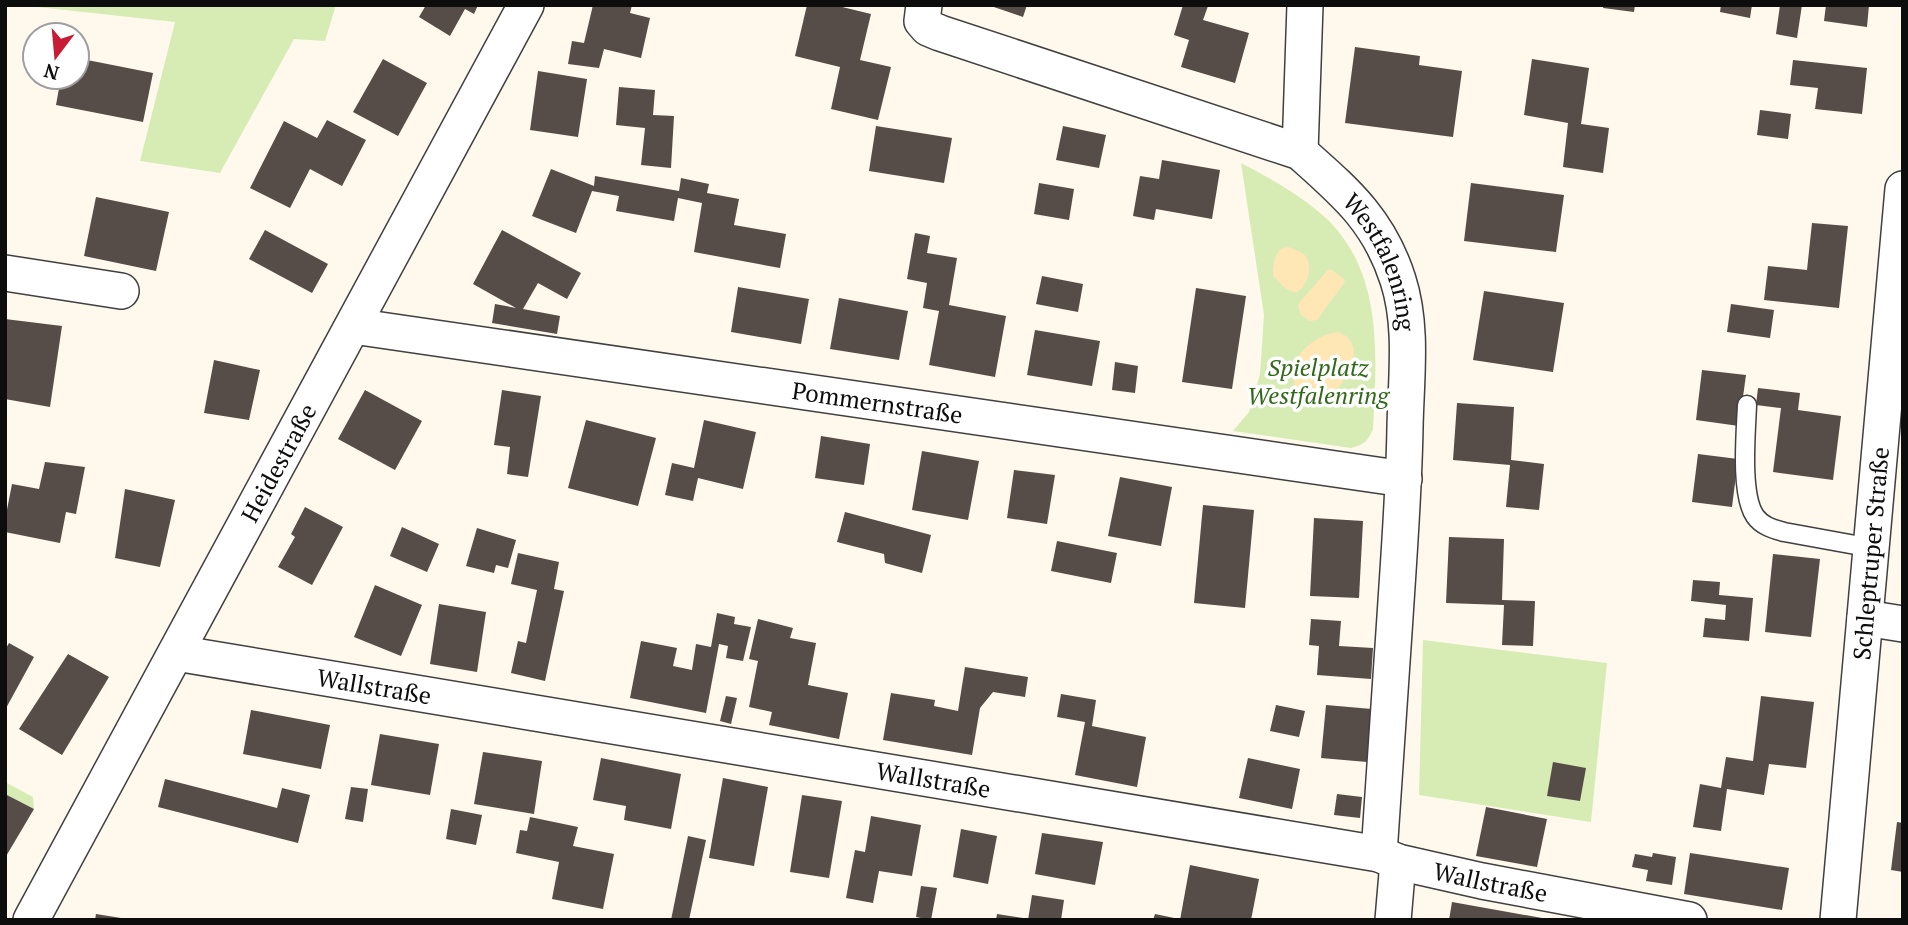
<svg xmlns="http://www.w3.org/2000/svg" width="1908" height="925" viewBox="0 0 1908 925" font-family="'PT Serif',serif">
<style>
.green{fill:#d7ecb4}
.sand{fill:#fee6b5}
.building{fill:#564c48}
.lines{fill:none;stroke-linecap:round;stroke-linejoin:round}
.lane-casing{stroke:#404040;stroke-width:21}
.street-casing{stroke:#404040;stroke-width:38}
.lane{stroke:#fff;stroke-width:18}
.street{stroke:#fff;stroke-width:35}
.labels{text-anchor:middle;dominant-baseline:central;stroke-width:7;stroke-linejoin:round;paint-order:stroke}
.street-label{font-size:24px;fill:#0d0d0d;stroke:#fff}
.park-label{font-size:24px;font-style:italic;fill:#326919;stroke:#fff}
</style>
<rect width="100%" height="100%" fill="#fff9ed"/>
<g class="green">
<path d="M19,5h317l-11,36 -31,-2 -74,134 -80,-12 35,-139z"/>
<path d="M1241,163c27,14 54,29 78,49 65,54 58,141 54,217 -5,12 -9,16 -22,19l-118,-17 16,-19 11,-38 4,-59z"/>
<path d="M1423,640l184,23 -16,159 -172,-27z"/>
<path d="M5,782l28,15 1,12 -29,-15z"/>
</g>
<g class="sand">
<path d="M1288,247c7,2 15,5 19,11 6,11 -1,30 -11,35l-11,-5 -12,-12c0,-11 1,-28 15,-29z"/>
<path d="M1331,269l13,10 1,3 -28,38 -7,1 -9,-6 -3,-8 1,-4 28,-32z"/>
<path d="M1337,332c39,11 3,74 -29,67 -16,-4 -18,-29 -10,-41 7,-13 24,-24 39,-26z"/>
</g>
<g class="building">
<path d="M426,5h52l-4,9 -9,-5 -15,27 -31,-19z"/>
<path d="M593,5h39l-2,8 20,5 -9,40 -37,-9 -5,19 -31,-4 4,-23 12,2z"/>
<path d="M807,5h27l37,9 -11,46 31,7 -13,53 -47,-11 9,-42 -45,-11z"/>
<path d="M988,5h39l-4,12z"/>
<path d="M1183,5l25,1 -5,14 46,13 -14,50 -54,-16 8,-27 -15,-5z"/>
<path d="M1604,5h31l-1,7 -31,-4z"/>
<path d="M1721,5h31l-2,13 -30,-6z"/>
<path d="M1780,5h22l-5,33 -21,-4z"/>
<path d="M1826,5h43l-2,22 -43,-6z"/>
<path d="M1355,47l65,9 -1,9 43,6 -9,66 -108,-14z"/>
<path d="M77,58l76,15 -10,49 -87,-17 5,-28h16z"/>
<path d="M383,59l44,24 -29,53 -45,-24z"/>
<path d="M1532,59l57,9 -8,56 28,4 -6,45 -40,-6 5,-44 -44,-8z"/>
<path d="M1793,60l74,8 -5,46 -47,-5 3,-21 -28,-3z"/>
<path d="M538,71l49,8 -9,58 -48,-7z"/>
<path d="M619,87l36,3 -2,25 21,1 -3,52 -30,-3 4,-37 -29,-3z"/>
<path d="M1760,110l31,4 -3,25 -31,-4z"/>
<path d="M327,120l39,20 -24,46 -32,-17 -20,39 -40,-20 34,-67 33,17z"/>
<path d="M876,126l76,12 -8,45 -75,-12z"/>
<path d="M1063,126l43,9 -7,33 -43,-8z"/>
<path d="M1162,160l58,10 -8,49 -56,-10 -2,11 -21,-4 7,-40 19,3z"/>
<path d="M551,169l43,17 1,-10 84,15 2,-13 28,6 -2,9 32,6 -5,26 52,9 -6,34 -86,-16 8,-49 -24,-5 -4,23 -58,-10 3,-15 -27,-5 -16,42 -44,-17z"/>
<path d="M1039,183l35,6 -5,31 -35,-6z"/>
<path d="M1471,183l93,12 -8,57 -92,-11z"/>
<path d="M96,197l73,15 -13,59 -72,-15z"/>
<path d="M1812,223l36,3 -9,82 -75,-8 4,-34 39,4z"/>
<path d="M265,230l63,34 -16,29 -63,-34z"/>
<path d="M502,230l79,43 -14,26 -29,-16 -15,26 37,7 -3,18 -65,-11 3,-19 21,4 -43,-24z"/>
<path d="M915,233l15,3 -3,17 30,5 -8,47 57,11 -11,61 -66,-12 10,-54 -16,-3 4,-25 -20,-4z"/>
<path d="M1042,276l41,8 -5,28 -42,-8z"/>
<path d="M738,287l71,12 -8,45 -70,-12z"/>
<path d="M1196,288l50,8 -14,93 -50,-7z"/>
<path d="M1484,291l80,12 -11,69 -80,-12z"/>
<path d="M839,298l69,13 -9,49 -69,-11z"/>
<path d="M1731,304l43,6 -4,28 -43,-6z"/>
<path d="M5,319l57,7 -12,81 -45,-8z"/>
<path d="M1035,330l65,11 -8,45 -65,-11z"/>
<path d="M214,360l46,10 -11,50 -45,-7z"/>
<path d="M1115,362l23,4 -3,27 -23,-3z"/>
<path d="M1702,370l44,5 -7,51 -43,-6z"/>
<path d="M1758,388l42,5 -2,17 43,6 -8,64 -60,-8 8,-64 -25,-3z"/>
<path d="M365,390l57,31 -27,49 -57,-31z"/>
<path d="M502,390l39,6 -13,81 -21,-3 3,-27 -16,-2z"/>
<path d="M1457,403l57,4 -3,53 33,4 -5,46 -33,-3 4,-42 -57,-5z"/>
<path d="M586,420l70,18 -18,68 -70,-18z"/>
<path d="M704,420l52,12 -13,57 -45,-11 -5,23 -28,-6 7,-32 22,5z"/>
<path d="M821,436l49,8 -6,41 -49,-7z"/>
<path d="M922,451l57,10 -11,59 -56,-10z"/>
<path d="M1698,454l40,5 -6,48 -40,-5z"/>
<path d="M45,462l40,5 -9,47 -10,-2 -6,31 -55,-11v-12l7,-36 27,5z"/>
<path d="M1014,470l41,5 -8,49 -40,-6z"/>
<path d="M1120,477l52,10 -11,59 -53,-10z"/>
<path d="M125,489l50,11 -15,67 -45,-9z"/>
<path d="M1203,505l51,5 -9,98 -51,-5z"/>
<path d="M305,507l38,20 -31,58 -34,-18 17,-30 -4,-3z"/>
<path d="M845,512l86,23 -9,38 -37,-10 -1,-9 -47,-12z"/>
<path d="M1314,518l49,3 -4,77 -49,-2z"/>
<path d="M402,527l37,17 -12,28 -37,-16z"/>
<path d="M477,528l39,12 -8,28 -12,-3 -2,8 -28,-7z"/>
<path d="M1449,537l55,2 -2,61 33,1 -2,45 -31,-1 2,-40 -58,-2z"/>
<path d="M1057,541l60,12 -6,30 -60,-12z"/>
<path d="M518,553l41,9 -5,27 10,2 -19,90 -34,-8 7,-32 8,2 11,-53 -26,-6z"/>
<path d="M1773,554l47,5 -9,78 -46,-5z"/>
<path d="M1693,580l27,2 -1,13 34,3 -4,43 -46,-4 2,-19 20,2 1,-15 -35,-4z"/>
<path d="M375,585l47,20 -21,51 -47,-19z"/>
<path d="M439,604l47,8 -9,60 -47,-8z"/>
<path d="M717,613l18,4 -1,7 17,3 -8,34 -17,-3 2,-12 -9,-2 -13,69 -76,-15 11,-57 36,7 -4,18 19,4 4,-26 15,3z"/>
<path d="M758,619l35,9 -3,10 26,5 -8,42 40,8 -9,46 -70,-14 3,-13 -23,-5 9,-46 -9,-2z"/>
<path d="M1311,619l30,2 -2,25 34,2 -2,31 -54,-4 2,-29 -10,-1z"/>
<path d="M9,643l25,14 -29,53v-60z"/>
<path d="M68,654l41,23 -47,78 -43,-26z"/>
<path d="M965,667l63,10 -3,20 -32,-5 -13,16 -8,47 -89,-15 8,-47 44,7 -1,6 24,5z"/>
<path d="M1061,694l35,6 -4,26 54,11 -9,50 -62,-12 10,-53 -28,-5z"/>
<path d="M726,696l11,2 -6,26 -11,-3z"/>
<path d="M1761,696l53,6 -8,66 -37,-4 -5,31 -37,-6 -6,42 -28,-4 7,-43 21,4 5,-31 27,4z"/>
<path d="M1276,705l29,6 -6,26 -29,-6z"/>
<path d="M1326,705l46,4 -5,53 -46,-4z"/>
<path d="M251,710l79,15 -9,44 -78,-15z"/>
<path d="M380,734l59,10 -9,51 -59,-10z"/>
<path d="M483,752l59,9 -8,53 -60,-10z"/>
<path d="M601,758l80,16 -10,55 -47,-9 2,-14 -33,-6z"/>
<path d="M1248,758l52,11 -8,40 -53,-11z"/>
<path d="M1553,762l33,6 -6,33 -33,-5z"/>
<path d="M723,778l45,9 -14,79 -45,-8z"/>
<path d="M165,779l112,29 5,-20 28,7 -12,48 -140,-36z"/>
<path d="M351,787l17,2 -5,33 -18,-3z"/>
<path d="M5,794l29,15 -29,49z"/>
<path d="M1337,794l25,3 -2,21 -26,-3z"/>
<path d="M802,795l40,6 -13,77 -39,-6z"/>
<path d="M1486,807l61,12 -10,48 -61,-11z"/>
<path d="M451,809l31,6 -6,30 -30,-6z"/>
<path d="M871,816l50,9 -9,51 -33,-5 -6,32 -27,-5 9,-48 10,2z"/>
<path d="M530,817l48,10 -5,19 41,8 -11,55 -51,-10 7,-37 -43,-9 4,-23 7,1z"/>
<path d="M1897,822l6,1v49l-12,-2z"/>
<path d="M961,829l36,7 -9,48 -35,-7z"/>
<path d="M1042,833l61,9 -8,43 -60,-11z"/>
<path d="M688,836l18,4 -17,80h-18z"/>
<path d="M1653,853l23,4 -4,28 -26,-4 2,-11 -16,-3 3,-13 17,3z"/>
<path d="M1690,853l99,15 -7,42 -98,-16z"/>
<path d="M1190,865l69,14 -8,41h-71z"/>
<path d="M921,886l16,2 -6,32 -15,-3z"/>
<path d="M1032,895l32,5 -3,20h-33z"/>
<path d="M1452,902l90,16v2h-93z"/>
<path d="M96,914l25,4v2h-26z"/>
<path d="M997,914l26,4v2h-27z"/>
<path d="M1155,914l24,5v1h-26z"/>
</g>
<g class="lines">
<defs>
<path id="lane" d="M1747,405c-1,27 -7,89 8,111 7,10 18,13 29,16l88,16"/>
<g id="street">
<path id="s1" d="M924,5l-2,16 6,7 12,5 360,119c45,40 79,68 98,128 15,46 8,99 7,147 -1,63 -6,127 -10,190 -6,79 -11,158 -16,237"/>
<path d="M1300,152l5,-147"/>
<path d="M5,273l116,18"/>
<path id="s2" d="M353,326l1051,153"/>
<path d="M1865,618l38,6"/>
<path id="s3" d="M176,653l1203,201 19,8 84,19 207,39"/>
<path id="s4" d="M31,920l495,-915"/>
<path d="M1393,920l5,-58"/>
<path id="s5" d="M1838,920l65,-731"/>
</g>
</defs>
<use href="#lane" class="lane-casing"/>
<use href="#street" class="street-casing"/>
<use href="#lane" class="lane"/>
<use href="#street" class="street"/>
</g>
<g class="labels">
<g class="street-label">
<text stroke="none"><textPath href="#s1" startOffset="558">Westfalenring</textPath></text>
<text stroke="none"><textPath href="#s2" startOffset="530">Pommernstraße</textPath></text>
<text stroke="none"><textPath href="#s4" startOffset="520">Heidestraße</textPath></text>
<text stroke="none"><textPath href="#s5" startOffset="368">Schleptruper Straße</textPath></text>
<text stroke="none"><textPath href="#s3" startOffset="201">Wallstraße</textPath></text>
<text stroke="none"><textPath href="#s3" startOffset="768">Wallstraße</textPath></text>
<text stroke="none"><textPath href="#s3" startOffset="1335">Wallstraße</textPath></text>
</g>
<g class="park-label">
<text x="1318" y="367">Spielplatz<tspan x="1318" dy="28">Westfalenring</tspan></text>
</g>
</g>
<rect width="1908" height="925" fill="none" stroke="#0d0d0d" stroke-width="14"/>
<g transform="translate(56 56) rotate(196)"><circle r="33" fill="#ffffff" stroke="#9e9e9e" stroke-width="2"/>
<path d="M0-5L12 26L0 18L-12 26Z" fill="#c61c36"/>
<text y="-10" font-size="19" font-weight="bold" text-anchor="middle" fill="#0d0d0d">N</text>
</g>
</svg>
